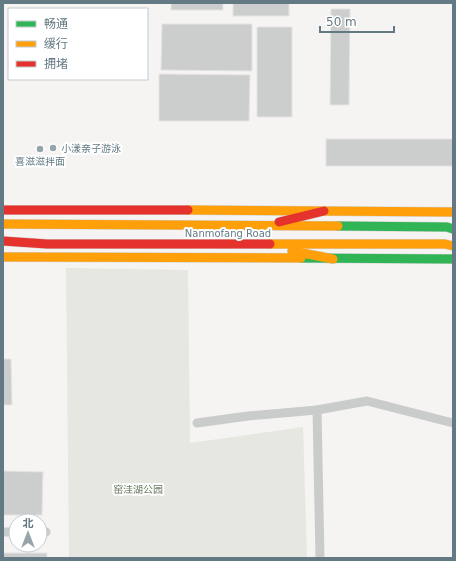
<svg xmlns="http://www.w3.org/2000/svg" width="456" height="561" viewBox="0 0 456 561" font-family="'DejaVu Sans','Noto Sans SC',sans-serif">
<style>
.green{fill:#e5e7e0}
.building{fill:#cccecd;stroke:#e4e4e2}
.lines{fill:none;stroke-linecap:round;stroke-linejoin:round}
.fast-casing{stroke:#d0d2d1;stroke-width:10}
.slow-casing{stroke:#d0d2d1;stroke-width:10}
.jam-casing{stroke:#d0d2d1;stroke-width:10}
.street{stroke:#cacccc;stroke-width:9}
.fast{stroke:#30b455;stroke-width:9}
.slow{stroke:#ff9f0a;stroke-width:9}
.jam{stroke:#e5322d;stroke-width:9}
.poi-dot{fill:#96a5aa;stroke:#fff;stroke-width:1.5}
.labels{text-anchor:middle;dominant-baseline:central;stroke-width:4;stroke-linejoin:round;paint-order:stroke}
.poi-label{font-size:10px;fill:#637a84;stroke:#fff;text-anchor:start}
.street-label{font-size:10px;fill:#637a84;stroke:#fff}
.park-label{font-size:10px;fill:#6a7b62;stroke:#fff}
</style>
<rect width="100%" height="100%" fill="#f5f4f2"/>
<path class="green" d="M66,268l122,2 2,173 113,-16 4,131h-238z"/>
<g class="building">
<rect x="171" y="3" width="52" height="7"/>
<rect x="233" y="3" width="56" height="13"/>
<path d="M331,9h19l-1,96h-19z"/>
<path d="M147,10h1l-1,61z"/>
<path d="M162,24h90v47l-91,-1z"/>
<rect x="257" y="27" width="35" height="90"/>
<path d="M159,74l91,1 -1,46h-90z"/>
<rect x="326" y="139" width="127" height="27"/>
<path d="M3,359h8l1,46h-9z"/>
<path d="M3,471l40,1 -1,43h-39z"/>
<rect x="3" y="553" width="44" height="5"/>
</g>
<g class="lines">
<defs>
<g id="fast">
<path d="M338,226l109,1 6,2"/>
<path d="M301,258l152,1"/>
</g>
<g id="slow">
<path d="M188,210l265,2"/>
<path d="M3,224l335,2"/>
<path d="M270,244h175l8,2"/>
<path d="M292,251l41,8"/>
<path d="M3,257l298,1"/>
</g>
<g id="jam">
<path d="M3,210h185"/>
<path d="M279,222l45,-11"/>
<path d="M3,241l44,3h223"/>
</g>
</defs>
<use href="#fast" class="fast-casing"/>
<use href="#slow" class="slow-casing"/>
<use href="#jam" class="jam-casing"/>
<g class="street">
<path d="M317,410l3,148"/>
<path d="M197,423l51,-7 69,-6 50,-9 86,22"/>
<path d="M3,532h13"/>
<path d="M40,532h6"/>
</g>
<use href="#fast" class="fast"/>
<use href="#slow" class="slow"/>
<use href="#jam" class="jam"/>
</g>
<g class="poi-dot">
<circle cx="53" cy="148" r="4"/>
<circle cx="40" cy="149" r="4"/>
</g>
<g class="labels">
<g class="poi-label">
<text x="61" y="148">小漾亲子游泳</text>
<text x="40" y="161" text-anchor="middle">喜滋滋拌面</text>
</g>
<g class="street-label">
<text x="228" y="233">Nanmofang Road</text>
</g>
<g class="park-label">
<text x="138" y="489">窑洼湖公园</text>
</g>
</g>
<rect width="456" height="561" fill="none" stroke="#637a84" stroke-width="8"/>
<rect x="8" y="8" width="140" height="72" fill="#ffffff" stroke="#c1cace"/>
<rect x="16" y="21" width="20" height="6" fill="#30b455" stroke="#c1cace"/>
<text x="44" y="28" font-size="12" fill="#637a84">畅通</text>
<rect x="16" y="41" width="20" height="6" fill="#ff9f0a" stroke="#c1cace"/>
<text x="44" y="48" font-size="12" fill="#637a84">缓行</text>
<rect x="16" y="61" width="20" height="6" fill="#e5322d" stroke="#c1cace"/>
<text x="44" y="68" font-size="12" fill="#637a84">拥堵</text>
<g transform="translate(28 533)"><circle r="19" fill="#ffffff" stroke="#c1cace"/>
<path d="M0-3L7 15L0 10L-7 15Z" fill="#96a5aa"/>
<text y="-6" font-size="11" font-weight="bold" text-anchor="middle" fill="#637a84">北</text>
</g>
<path d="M320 26v6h74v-6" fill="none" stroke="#637a84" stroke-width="2"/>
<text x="326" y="26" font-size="12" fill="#637a84" stroke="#ffffff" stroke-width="3" paint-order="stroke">50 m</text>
</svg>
